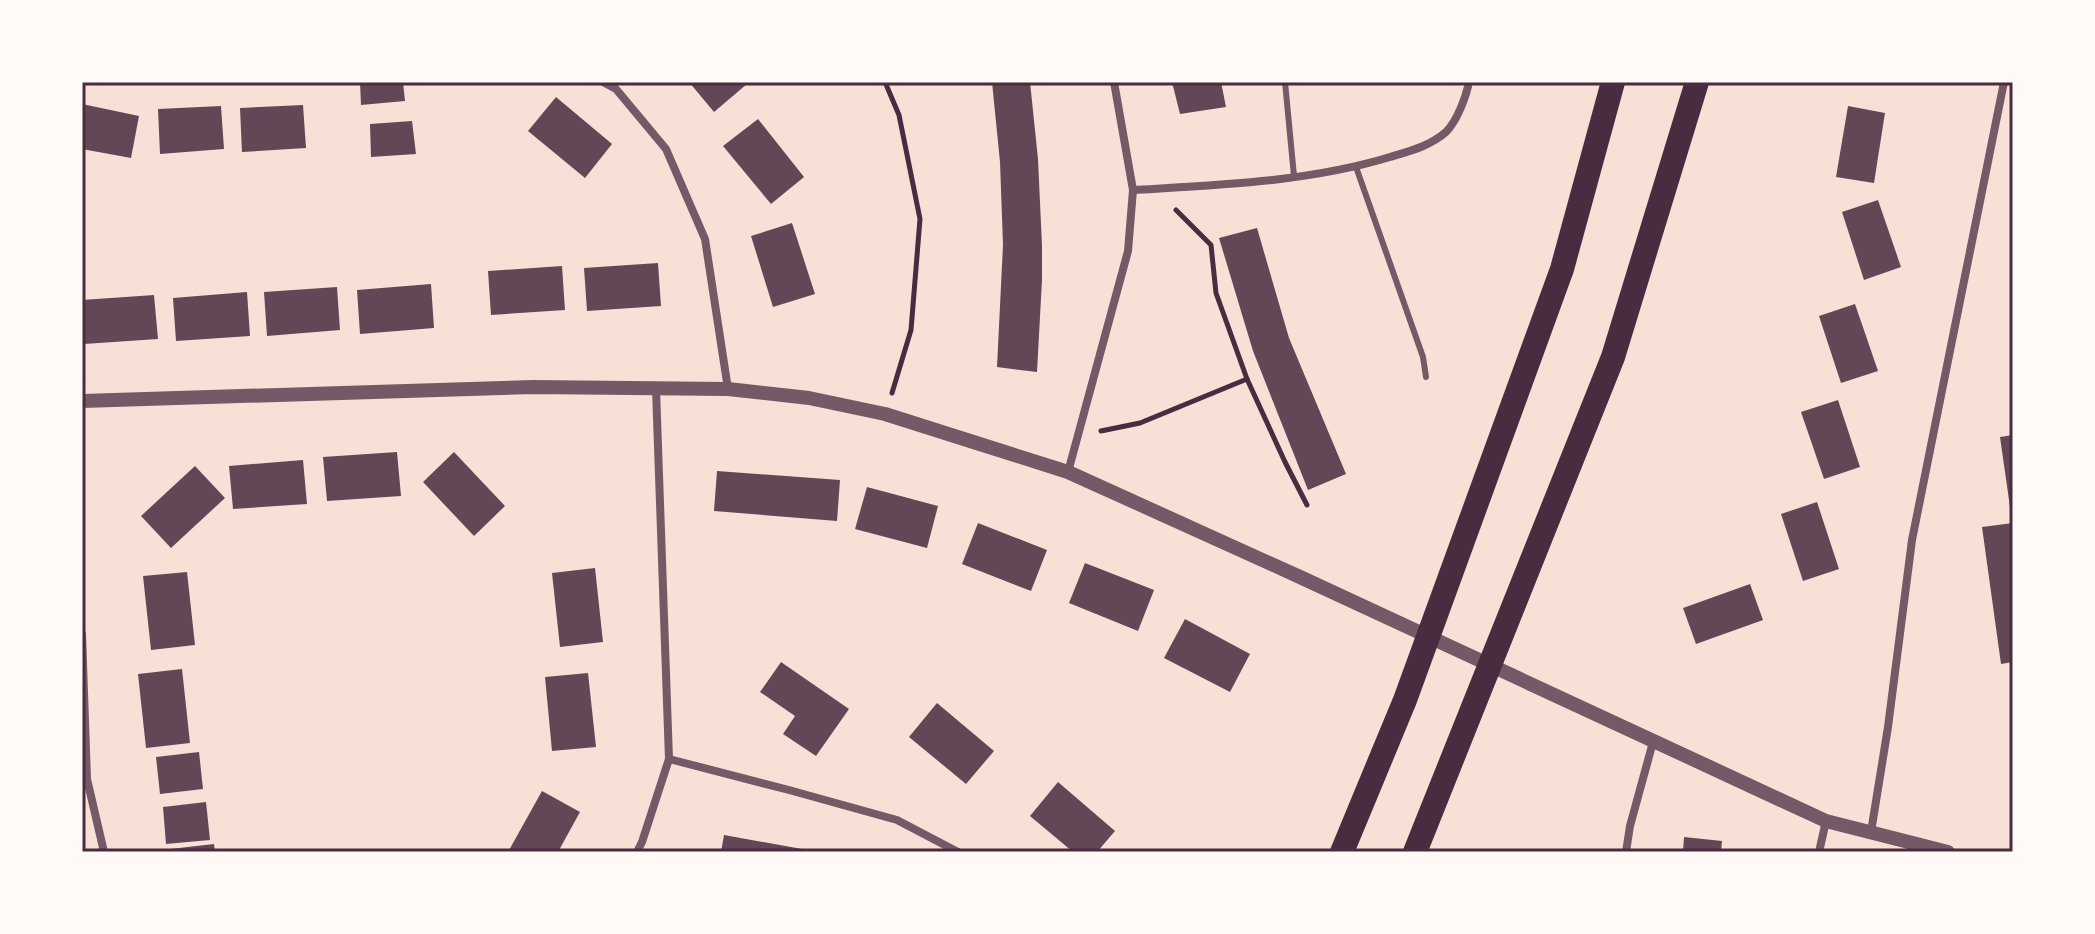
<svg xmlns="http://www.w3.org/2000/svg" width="2095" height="934" viewBox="0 0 2095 934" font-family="'PT Sans',sans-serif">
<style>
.building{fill:#644757}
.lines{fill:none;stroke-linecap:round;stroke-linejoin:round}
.path{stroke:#4a2c40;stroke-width:5}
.service{stroke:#755966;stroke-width:6}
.minor{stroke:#755966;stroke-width:8}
.tertiary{stroke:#755966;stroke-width:14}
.motorway{stroke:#4a2c40;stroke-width:24}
.neatline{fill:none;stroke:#4a2c40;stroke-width:3}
</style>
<rect width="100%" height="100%" fill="#f7e1d7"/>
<g class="building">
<path d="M360,82h43l2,19 -44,4z"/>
<path d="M689,82h57l1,2 -33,28z"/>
<path d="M992,82h38l8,77 4,87v34l-5,92 -40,-5 6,-122 -3,-83z"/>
<path d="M1172,82h49l5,25 -46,7z"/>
<path d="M556,97l56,47 -27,34 -57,-47z"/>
<path d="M82,104l57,12 -8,42 -49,-9z"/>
<path d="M303,105l3,43 -64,4 -2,-44z"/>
<path d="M221,106l3,43 -64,5 -2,-45z"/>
<path d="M1848,106l37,7 -11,70 -38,-6z"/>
<path d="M758,119l46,58 -33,27 -48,-58z"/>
<path d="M412,121l4,33 -45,3 -1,-33z"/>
<path d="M1878,200l23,67 -37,13 -22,-68z"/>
<path d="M792,223l23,71 -42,13 -22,-71z"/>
<path d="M1257,228l32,110 57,136 -38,16 -55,-139 -34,-113z"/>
<path d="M658,263l3,43 -74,5 -3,-43z"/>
<path d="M562,266l3,44 -74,5 -3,-44z"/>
<path d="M431,284l3,44 -74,6 -3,-44z"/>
<path d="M337,287l3,43 -73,6 -3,-44z"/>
<path d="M247,292l3,44 -74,5 -3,-43z"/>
<path d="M154,295l4,44 -74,5 -2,-44z"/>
<path d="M1855,304l23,67 -37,12 -22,-67z"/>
<path d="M1838,400l22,67 -36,12 -23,-67z"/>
<path d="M2013,435v72h-3l-10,-70z"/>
<path d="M397,452l4,44 -74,5 -4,-44z"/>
<path d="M454,452l51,54 -31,30 -51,-54z"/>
<path d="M303,460l4,44 -74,5 -4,-43z"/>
<path d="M195,466l30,32 -54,50 -30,-32z"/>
<path d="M717,471l123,9 -3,41 -123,-10z"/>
<path d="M867,487l71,19 -11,42 -72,-19z"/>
<path d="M1817,502l22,67 -36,12 -22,-67z"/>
<path d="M978,523l69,27 -16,41 -69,-27z"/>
<path d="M2013,523v139l-12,2 -19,-137z"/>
<path d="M1085,563l69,27 -16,41 -69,-28z"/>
<path d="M595,568l8,74 -43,5 -8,-74z"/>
<path d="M187,572l8,73 -44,5 -8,-74z"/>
<path d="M1750,584l13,36 -67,24 -13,-36z"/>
<path d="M1185,619l65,35 -20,38 -66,-34z"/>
<path d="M781,662l68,47 -33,47 -33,-22 12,-18 -35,-24z"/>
<path d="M182,669l8,74 -44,5 -8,-74z"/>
<path d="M588,673l8,74 -44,4 -7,-74z"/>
<path d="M937,703l57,48 -28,33 -57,-47z"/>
<path d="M199,752l4,37 -43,5 -4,-37z"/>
<path d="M1058,782l57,49 -18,21h-24l-43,-36z"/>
<path d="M542,791l38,21 -22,40h-50z"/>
<path d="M206,802l4,38 -44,4 -3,-37z"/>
<path d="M724,835l78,14 -1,3h-80z"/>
<path d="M1684,837l38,4 -1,11h-38z"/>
<path d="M214,844l1,8h-44l-1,-3z"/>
</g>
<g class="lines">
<g class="path">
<path d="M885,82l14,33 21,104 -9,111 -19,63"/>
<path d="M1176,210l35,35 5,48 31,86 38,83 22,43"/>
<path d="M1101,431l39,-8 107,-44"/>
</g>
<g class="service">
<path d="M1285,82l9,94"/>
<path d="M1356,167l67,190 3,20"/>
</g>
<g class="minor">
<path d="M603,82l13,7 50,60 39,90 23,150"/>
<path d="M1133,190c85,-5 175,-8 257,-33 20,-6 40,-11 56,-25 11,-11 20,-35 23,-50"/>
<path d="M1068,472l60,-221 5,-61 -19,-108"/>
<path d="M82,634l5,145 17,73"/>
<path d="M669,759l120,31 108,30 61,32"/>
<path d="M1871,832l17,-105 24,-187 92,-458"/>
<path d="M637,852l5,-10 27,-83 -13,-370"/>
<path d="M1626,852l4,-26 23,-84"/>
<path d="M1819,852l7,-31"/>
</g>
<path class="tertiary" d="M82,401l451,-14 195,2 81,9 76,16 183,58 232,105 526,244 122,31"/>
<g class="motorway">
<path d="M1342,852l63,-152 157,-431 51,-187"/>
<path d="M1415,852l198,-495 84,-275"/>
</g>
</g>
<rect width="2095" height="934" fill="none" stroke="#fffaf5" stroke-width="168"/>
<rect x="84" y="84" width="1927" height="766" class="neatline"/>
</svg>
